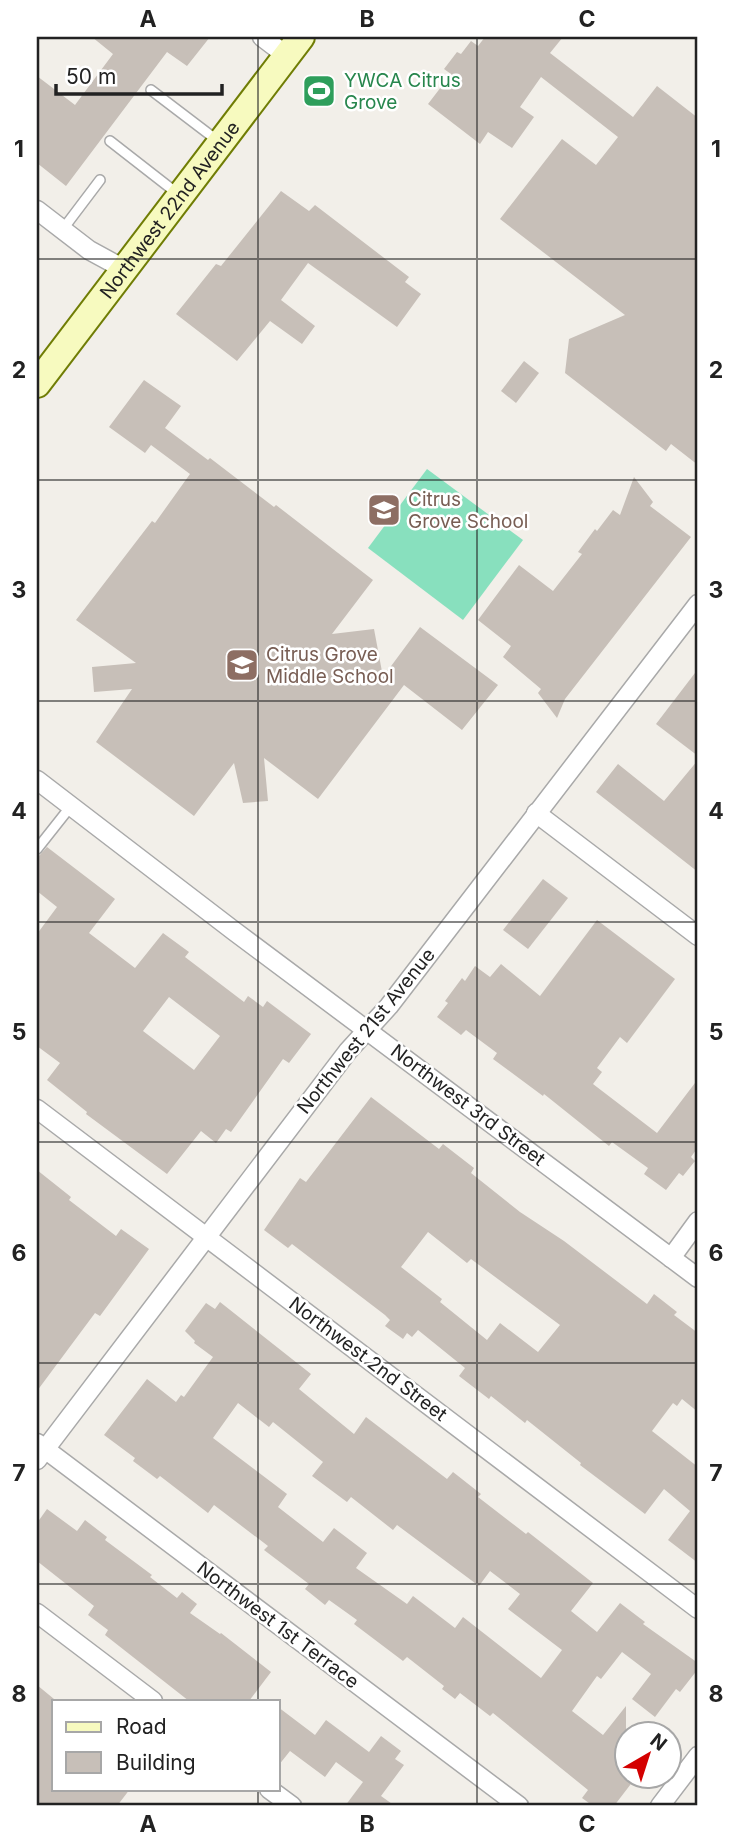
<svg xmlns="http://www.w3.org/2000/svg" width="735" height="1843" viewBox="0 0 735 1843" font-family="Inter,sans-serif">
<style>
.pitch{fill:#88e0be}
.building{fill:#c7bfb8;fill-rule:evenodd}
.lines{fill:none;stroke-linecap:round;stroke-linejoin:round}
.lane-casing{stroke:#a9a9a9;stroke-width:12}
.street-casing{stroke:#a9a9a9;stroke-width:21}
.secondary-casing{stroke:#707d05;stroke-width:30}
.lane{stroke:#fff;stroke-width:9}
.street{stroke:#fff;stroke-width:18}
.secondary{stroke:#f7fabf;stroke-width:26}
.grid{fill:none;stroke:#222;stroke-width:2;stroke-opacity:0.55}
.labels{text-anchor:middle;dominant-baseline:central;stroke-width:5;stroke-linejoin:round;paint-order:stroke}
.leisure-label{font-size:19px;fill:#27864d;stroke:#fff;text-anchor:start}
.street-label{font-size:19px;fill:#222;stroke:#fff}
.education-label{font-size:19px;fill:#785e54;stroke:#fff;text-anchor:start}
.neatline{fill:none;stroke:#222;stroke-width:2.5}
.grid-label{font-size:23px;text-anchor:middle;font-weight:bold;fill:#222}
</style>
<rect width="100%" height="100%" fill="#f2efe9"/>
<path class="pitch" d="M427,469l96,71 -60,80 -95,-72z"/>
<g class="building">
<path d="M92,37h118l-23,29 -20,-14 -101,134 -29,-23v-87l38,29 38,-51z"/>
<path d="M485,37h78l-13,16 83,64 24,-31 41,32v347l-27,-21 -5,7 -101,-78 4,-34 56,-24 -125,-96 62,-80 34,26 22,-28 -77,-60 -21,30 14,10 -22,31 -24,-16 -8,12 -52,-40 23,-30 -7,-5 13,-17 4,2 10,-13 7,5z"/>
<path d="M281,191l28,20 6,-6 94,72 -4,5 16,12 -24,33 -89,-64 -27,37 34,26 -13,18 -32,-23 -33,40 -61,-47 40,-50 5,2z"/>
<path d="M524,361l15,12 -23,30 -15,-12z"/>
<path d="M144,380l37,26 -16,22 43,32 2,-2 64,49 2,-2 97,75 -41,54 42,-5 9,48 37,-50 78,58 -36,45 -58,-45 -86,114 -54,-41 4,43 -25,2 -9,-40 -40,53 -98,-74 36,-53 -38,3 -2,-25 44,-4 -60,-43 76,-99 3,2 35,-49 -39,-29 -6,8 -36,-26z"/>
<path d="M634,477l19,25 -3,4 41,31 -126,162 -8,19 -19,-25 3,-4 -38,-32 8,-11 -33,-26 41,-55 34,26 29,-37 -4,-2 17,-23 2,2 16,-21 7,5z"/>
<path d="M698,669v87l-42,-32z"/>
<path d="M698,760v112l-102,-80 22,-28 46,37z"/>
<path d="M47,847l68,52 -26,34 46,35 28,-35 26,19 -4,5 59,45 4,-6 15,11 4,-6 44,33 -22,29 -6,-4 -52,73 -5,-3 -10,14 -15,-12 -34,43 -81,-60 1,-2 -40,-32 13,-17 -23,-17v-112l20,-27 -20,-16v-33zM169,997l51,39 -26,34 -51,-39z"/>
<path d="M543,879l25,19 -40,51 -25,-19z"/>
<path d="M597,920l78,59 -48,64 -7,-6 -23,31 5,4 -9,12 64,49 41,-54v68l-7,10 4,4 -12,15 -4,-3 -13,17 -22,-16 4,-6 -36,-26 -3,4 -65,-52 -1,2 -50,-37 4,-6 -31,-23 -5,5 -24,-18 11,-14 -3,-2 17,-23 3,3 10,-15 15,11 11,-13 39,32z"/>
<path d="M371,1097l68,52 4,-5 31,24 -3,5 49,39 44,29 83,63 7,-10 23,18 -3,3 24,18v79l-16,-13 -5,7 -4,-3 -21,28 46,36v96l-30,-23 22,-29 -26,-22 -19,25 -65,-49 1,-2 -54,-43 -2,3 -34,-27 -2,3 -30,-23 6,-8 -47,-38 -6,7 -5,-4 -4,6 -18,-13 5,-6 -5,-5 -93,-71 -4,4 -24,-18 36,-52 6,4zM428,1232l39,31 4,-4 89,66 -22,27 -38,-29 -13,17 -47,-38 2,-3 -41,-32z"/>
<path d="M37,1170l34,27 -2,3 47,36 5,-7 28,20 -49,67 -5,-3 -58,78z"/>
<path d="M220,1302l91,72 -12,15 55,45 12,-17 81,62 6,-7 28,22 -3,3 48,37 2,-2 65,51 -22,28 26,21 23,-29 25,19 -2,2 55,39v6l-18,23 -4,-3 -21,28 -23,-18 19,-25 -29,-22 -21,27 -4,-3 -25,35 31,24 23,-29v70h11l-23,30h-21l-11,-8 6,-8 -95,-77 -3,3 -30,-23 -5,6 -13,-10 2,-3 -37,-29 -4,4 -49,-37 3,-4 -28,-20 -4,5 -20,-16 4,-5 -45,-34 4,-4 -54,-41 -6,8 -48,-37 -3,3 -24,-18 2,-3 -31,-23 43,-56 29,23 5,-7 3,2 29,-40 -19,-14 1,-2 -10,-10 21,-28 9,6zM238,1403l31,24 4,-5 50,40 -11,14 35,26 4,-5 42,33 4,-5 82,61 11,-15 30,23 -12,15 54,41 -21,28 -78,-61 -8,11 -42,-32 -6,8 -51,-36 11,-15 -33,-25 -11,14 -45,-35 9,-13 -74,-56z"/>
<path d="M47,1509l30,22 8,-11 22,17 -2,3 47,35 -2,2 27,21 5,-6 15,12 -7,9 30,21 1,-1 50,39 -22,29h-60l-84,-66 3,-5 -20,-15 6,-9 -57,-45v-38z"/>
<path d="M37,1685l17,14v90h76l-13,17h-80z"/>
<path d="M278,1707l37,28 11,-15 43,32 12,-16 20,15 -6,8 9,6 -23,31 14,10h-50l18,-24 -27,-20 -11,15 -35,-26 -12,15z"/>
</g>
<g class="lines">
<defs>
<g id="lane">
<path d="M151,90l67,51"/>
<path d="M110,141l68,53"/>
<path d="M63,229l37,-49"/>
<path d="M37,849l34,-43"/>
</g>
<g id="street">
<path d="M262,37l25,19"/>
<path d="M37,210l52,40 35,19"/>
<path d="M37,780l197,151 464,347"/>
<path d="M536,813l162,123"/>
<path d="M37,1109l661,500"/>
<path d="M671,1258l27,-37"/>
<path d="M37,1443l482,363"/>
<path d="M37,1460l311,-409 41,-45 309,-402"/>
<path d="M37,1613l116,88"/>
<path d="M269,1789l23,17"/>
<path d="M660,1806l38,-50"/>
</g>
<g id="secondary">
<path id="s1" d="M37,384l264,-347"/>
</g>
</defs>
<use href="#lane" class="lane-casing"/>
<use href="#street" class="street-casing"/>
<use href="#secondary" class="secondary-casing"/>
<use href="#lane" class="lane"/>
<use href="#street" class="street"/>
<use href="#secondary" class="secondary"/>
</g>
<path class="grid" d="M258,37v1664M477,37v1769M37,259h661M37,480h661M37,701h661M37,922h661M37,1142h661M37,1363h661M37,1584h661M258,1789v17"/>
<defs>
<symbol id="stadium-square" viewBox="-11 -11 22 22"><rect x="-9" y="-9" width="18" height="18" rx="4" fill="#2e9e5b" stroke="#fff"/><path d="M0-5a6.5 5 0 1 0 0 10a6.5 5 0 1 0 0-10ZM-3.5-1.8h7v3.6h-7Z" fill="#fff"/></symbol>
<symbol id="school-square" viewBox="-11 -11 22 22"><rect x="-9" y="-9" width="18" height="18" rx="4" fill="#8d6e63" stroke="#fff"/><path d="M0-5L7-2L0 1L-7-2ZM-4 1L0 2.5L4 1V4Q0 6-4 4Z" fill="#fff"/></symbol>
</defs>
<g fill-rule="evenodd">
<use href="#stadium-square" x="300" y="72" width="38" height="38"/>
<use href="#school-square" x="365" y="491" width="38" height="38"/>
<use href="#school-square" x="223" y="646" width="38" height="38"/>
</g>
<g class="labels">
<g class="leisure-label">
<text x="344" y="80">YWCA Citrus<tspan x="344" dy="22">Grove</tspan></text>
</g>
<g class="street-label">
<text stroke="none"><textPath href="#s1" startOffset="219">Northwest 22nd Avenue</textPath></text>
<text transform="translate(366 1031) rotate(-51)">Northwest 21st Avenue</text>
<text transform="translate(468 1105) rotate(37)">Northwest 3rd Street</text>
<text transform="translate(368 1359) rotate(37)">Northwest 2nd Street</text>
<text transform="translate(278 1625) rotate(37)">Northwest 1st Terrace</text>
</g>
<g class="education-label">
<text x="408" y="499">Citrus<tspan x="408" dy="22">Grove School</tspan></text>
<text x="266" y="654">Citrus Grove<tspan x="266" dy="22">Middle School</tspan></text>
</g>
</g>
<rect width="735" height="1843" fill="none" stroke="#ffffff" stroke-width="77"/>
<rect x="52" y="1700" width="228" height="91" fill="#ffffff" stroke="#a7a7a7" stroke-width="2"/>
<rect x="66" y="1722" width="35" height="10" fill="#f7fabf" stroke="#a7a7a7" stroke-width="2"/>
<text x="116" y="1734" font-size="21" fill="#222222">Road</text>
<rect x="66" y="1752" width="35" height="21" fill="#c7bfb8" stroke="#a7a7a7" stroke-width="2"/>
<text x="116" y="1770" font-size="21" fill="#222222">Building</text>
<g transform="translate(648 1755) rotate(39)"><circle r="33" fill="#ffffff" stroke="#a7a7a7" stroke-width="2"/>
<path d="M0-5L12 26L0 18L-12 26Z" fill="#d40000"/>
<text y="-10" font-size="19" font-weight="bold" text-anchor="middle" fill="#222222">N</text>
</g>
<path d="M56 84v10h166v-10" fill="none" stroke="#222222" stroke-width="3.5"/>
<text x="66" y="84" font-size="21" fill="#222222" stroke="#ffffff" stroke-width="5" paint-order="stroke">50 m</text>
<rect x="38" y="38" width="658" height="1766" class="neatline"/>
<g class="grid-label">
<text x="148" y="27">A</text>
<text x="367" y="27">B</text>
<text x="587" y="27">C</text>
<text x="19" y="157">1</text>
<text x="716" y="157">1</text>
<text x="19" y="378">2</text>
<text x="716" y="378">2</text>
<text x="19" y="598">3</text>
<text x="716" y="598">3</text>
<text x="19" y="819">4</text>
<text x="716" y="819">4</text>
<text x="19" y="1040">5</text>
<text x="716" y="1040">5</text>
<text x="19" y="1261">6</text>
<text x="716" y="1261">6</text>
<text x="19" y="1481">7</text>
<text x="716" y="1481">7</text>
<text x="19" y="1702">8</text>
<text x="716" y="1702">8</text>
<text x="148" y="1832">A</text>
<text x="367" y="1832">B</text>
<text x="587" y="1832">C</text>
</g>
</svg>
